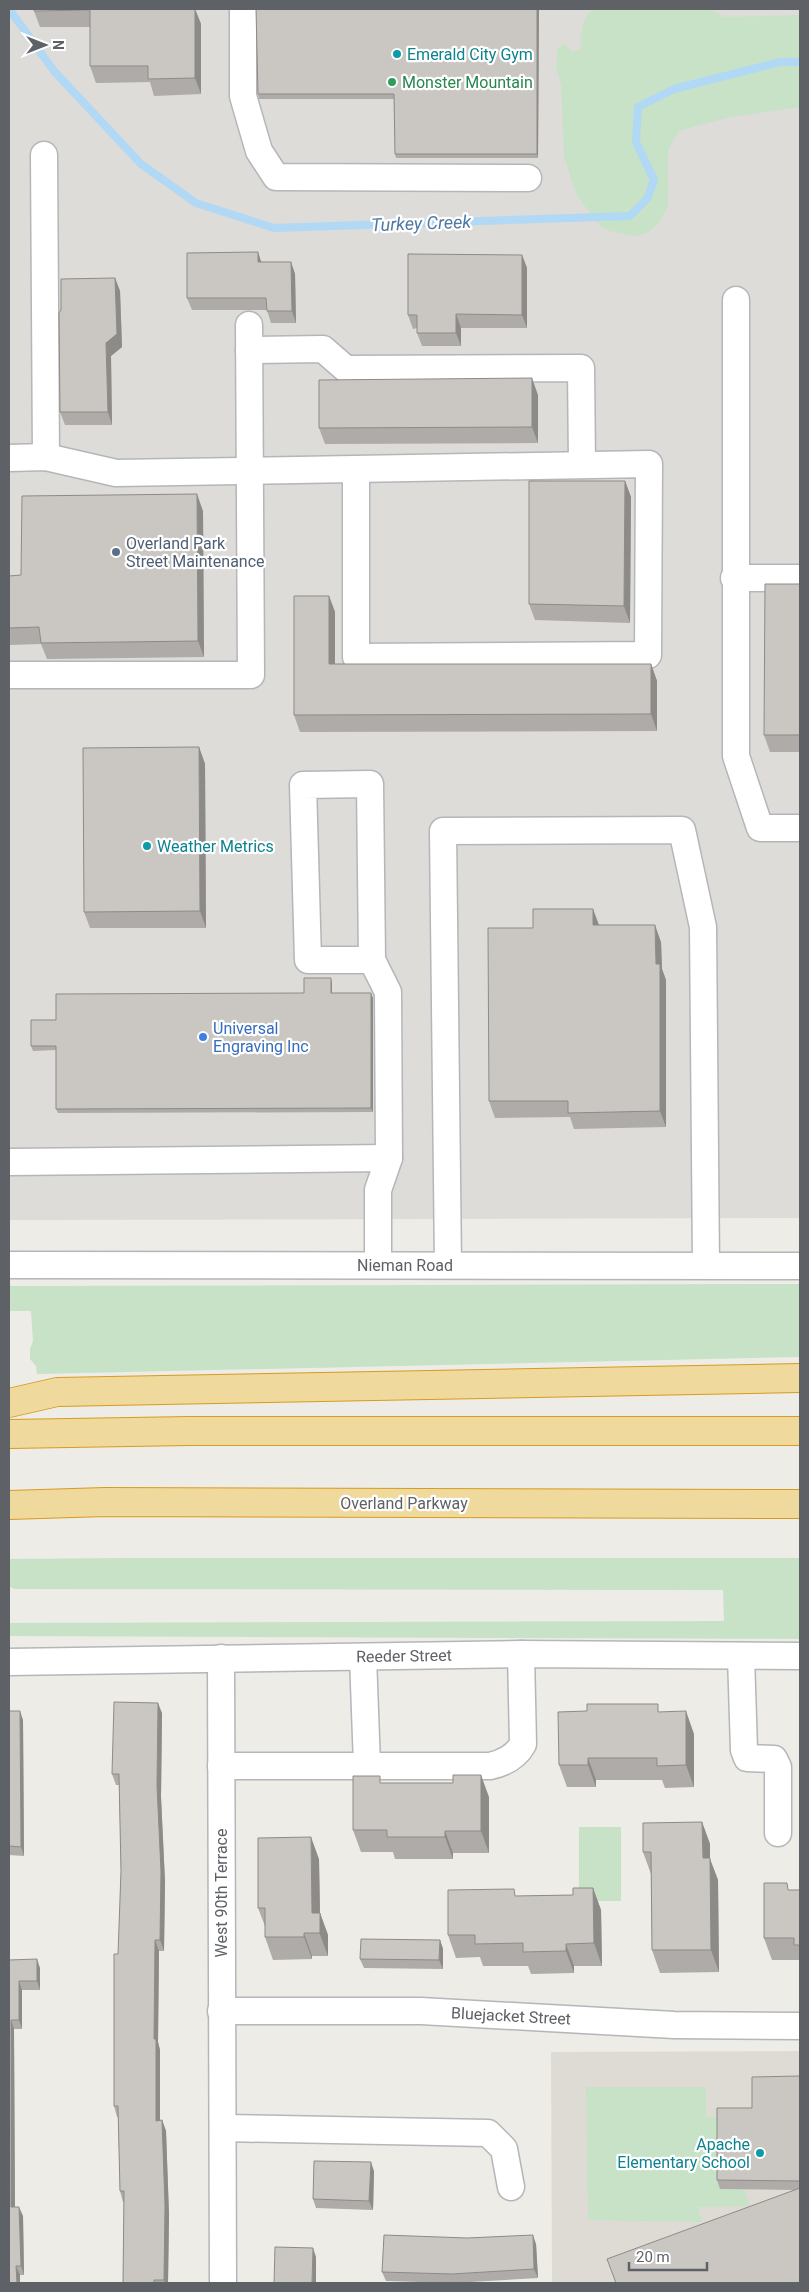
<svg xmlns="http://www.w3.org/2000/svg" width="809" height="2292" viewBox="0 0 809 2292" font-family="Roboto,sans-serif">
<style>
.industrial{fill:#dddcd9}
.education{fill:#dedbd5}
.green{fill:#c7e2c6}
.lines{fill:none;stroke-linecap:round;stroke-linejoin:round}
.stream{stroke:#b1d8f4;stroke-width:8}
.minor-casing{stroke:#b4b6b9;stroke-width:29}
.highway-casing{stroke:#d79b1e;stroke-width:30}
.minor{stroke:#fff;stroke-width:26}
.highway{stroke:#f0d99c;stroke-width:28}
.wall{fill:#aeaba8}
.shaded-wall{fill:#8d8b88}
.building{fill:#cac7c3;stroke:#8d8b88}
.culture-dot{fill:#0f9aa8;stroke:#fff;stroke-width:2}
.leisure-dot{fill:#2e9e5b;stroke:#fff;stroke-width:2}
.service-dot{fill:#5c6f8a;stroke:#fff;stroke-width:2}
.shop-dot{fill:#3f7fe0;stroke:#fff;stroke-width:2}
.labels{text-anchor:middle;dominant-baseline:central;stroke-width:4.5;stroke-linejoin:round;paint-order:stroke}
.culture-label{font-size:16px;fill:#0d838f;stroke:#fff;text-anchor:start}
.leisure-label{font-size:16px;fill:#27864d;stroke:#fff;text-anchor:start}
.service-label{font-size:16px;fill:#4e5e75;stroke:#fff;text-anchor:start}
.shop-label{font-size:16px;fill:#366cbe;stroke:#fff;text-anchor:start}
.street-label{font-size:16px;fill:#5e6165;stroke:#fff}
.water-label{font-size:18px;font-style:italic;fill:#4f79a5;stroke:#fff}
</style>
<rect width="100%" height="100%" fill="#eeece7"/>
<path class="industrial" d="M9,9h791v1209l-791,2z"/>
<path class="education" d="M800,2051v232h-248l-1,-231z"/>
<g class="green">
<path d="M594,9h116l14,8 76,-2v92l-70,10 -51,14 -11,19v55l-7,15 -12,12 -13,4 -27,-5 -10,-6 -23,-31 -12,-38 -3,-71 -5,-18 2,-19 6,-4 8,7 9,-1c0,-16 -1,-31 13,-41z"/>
<path d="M800,1284v73l-763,17 -1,-8 -6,-7v-10l3,-8 -2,-30h-22v-25z"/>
<path d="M126,1558h674v81l-791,-3v-13l715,-2 -1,-31 -709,-1 -5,-3v-27z"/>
<rect x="579" y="1827" width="42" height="74"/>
<path d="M586,2087h120v30h14l30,89 -52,1 4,15 -114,-2z"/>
</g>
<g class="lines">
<path class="stream" d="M9,9l45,62 87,93 55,39 78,25 356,-12 17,-17 7,-19 -18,-38 2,-35 36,-18 106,-27h20"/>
<defs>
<g id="minor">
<path d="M243,9v87l16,55 17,26 252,1"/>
<path d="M44,155l2,302"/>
<path d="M736,300v456l24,72h40"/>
<path d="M249,350l74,-1 23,20 235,-1 1,97"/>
<path d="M9,458l37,-1 70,16 533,-9 -1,191 -292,2v-187"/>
<path d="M734,578h66"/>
<path d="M9,675h242l-2,-350"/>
<path d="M372,960h-64l-5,-175 67,-1 2,176 16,32 1,166 -11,32v75"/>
<path d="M9,1162l380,-4"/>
<path d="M9,1265l791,1"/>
<path d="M448,1265l-5,-434 239,-1 21,97 3,338"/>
<path d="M741,1656l3,94 3,8 27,1 4,8v66"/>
<path d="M363,1657l4,108"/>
<path d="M221,1658l2,625"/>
<path d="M9,1662l512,-8 279,2"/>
<path d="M221,1766h269c14,-3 26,-9 33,-22l-2,-90"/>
<path d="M221,2011h200l253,14 126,1"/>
<path d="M223,2128l265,5 16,16 7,38"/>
</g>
<g id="highway">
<path d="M9,1403l48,-11 743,-14"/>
<path d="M9,1434l181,-3h610"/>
<path d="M9,1505l96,-3 695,2"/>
</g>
</defs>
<use href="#minor" class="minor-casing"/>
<use href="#highway" class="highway-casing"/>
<use href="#minor" class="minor"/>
<use href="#highway" class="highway"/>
</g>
<g class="wall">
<path d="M195,9l6,15v70l-47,2 -4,-14 -54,1 -6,-17v-39h-50l-6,-16z"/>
<path d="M256,9h283l-1,149h-142l-1,-4 -1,-55h-135l-1,-5z"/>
<path d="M522,255l5,13v60h-66v18h-39l-5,-13v-5l-4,1 -5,-14z"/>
<path d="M291,262l4,12 1,49h-25l-4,-13h-75l-5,-12z"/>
<path d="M115,278l5,13 2,56 -11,9 1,69h-47l-5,-13z"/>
<path d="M538,395v48l-213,1 -6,-16z"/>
<path d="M625,481l6,16 -1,126 -95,-3 -6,-16z"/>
<path d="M203,511l1,146 -157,2 -6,-15 -32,1v-69l12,-1z"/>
<path d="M800,584v168h-30l-6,-17z"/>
<path d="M329,596l6,16v52h316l6,17v50l-357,1 -6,-17z"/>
<path d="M199,747l6,17 1,164h-116l-6,-16z"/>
<path d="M599,925l62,17 1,27 4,11v147l-92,2 -4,-12 -75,1 -6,-17 44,-173z"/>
<path d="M332,983v10l41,5v114l-315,1 -2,-4v-59l-23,1 -2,-5 25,-26 248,-27z"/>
<path d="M9,1711l14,9 1,136 -15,-1z"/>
<path d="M660,1712l34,22v53l-29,1 -3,-8h-66v7h-29l-8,-22z"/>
<path d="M162,1713l-1,84 4,85 -1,69h-5l-1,91 2,8v70h2l4,11 3,84 -1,68h-45l1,-81h-1l-3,-11 -2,-74h-1l-3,-11 7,-235 -2,-86h-3l-4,-11z"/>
<path d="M383,1783l106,14v56h-36v6h-58l-2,-7h-32l-8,-22z"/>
<path d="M702,1822l8,22v15l8,21 1,92 -59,1 -8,-23 -1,-76 -8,-22z"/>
<path d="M319,1859l1,54 8,22v21h-16v3l-39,1 -8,-23v-11l-7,-18z"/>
<path d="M593,1888l8,22 1,56h-28v7l-43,1 -3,-8h-45l-3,-9 -24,1 -8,-23 69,-39 56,-1z"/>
<path d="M789,1890h11v73l-1,-3h-27l-8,-22z"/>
<path d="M440,1940l3,9v20l-79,-1 -4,-9z"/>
<path d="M9,1960l31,8v22h-18v39h-8l1,178 8,9 1,59h-4v8h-11z"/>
<path d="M800,2076v207l-4,-93 -76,-1 -3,-9 35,-72z"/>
<path d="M374,2171l-1,39 -57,-2 -3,-9z"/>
<path d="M536,2244l2,34 -85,5 -67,-2 -4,-9z"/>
</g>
<g class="shaded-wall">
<path d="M195,9l6,15v70l-6,-16z"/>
<path d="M537,9h2l-1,149 -1,-4z"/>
<path d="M258,252l4,12 -4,-2z"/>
<path d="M522,255l5,13v60l-5,-13z"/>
<path d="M291,262l4,12 1,49 -4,-12z"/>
<path d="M115,278l5,13 2,56 -11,9 1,69 -4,-13 -2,-69z"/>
<path d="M456,314l5,14v18l-5,-13z"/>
<path d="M532,378l6,17v48l-6,-16z"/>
<path d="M625,481l6,16 -1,126 -6,-17z"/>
<path d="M197,494l6,17 1,146 -6,-16z"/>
<path d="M329,596l6,16v69l-6,-17z"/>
<path d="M651,664l6,17v50l-6,-17z"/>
<path d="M199,747l6,17 1,164 -6,-17z"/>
<path d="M593,909l6,16h-6z"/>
<path d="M655,925l6,17 1,27 4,11v147l-6,-16 -4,-147z"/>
<path d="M331,978l1,5v15l-1,-5z"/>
<path d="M371,993l2,5v114l-2,-4z"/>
<path d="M158,1703l4,10 -1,84 4,85 -1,69 -4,-11 -3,-154z"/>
<path d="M20,1711l3,9 1,136 -3,-9z"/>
<path d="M686,1711l8,23v53l-8,-22z"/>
<path d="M588,1758l8,22v7l-8,-22z"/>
<path d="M481,1775l8,22v56l-8,-22z"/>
<path d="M702,1822l8,22v15l8,21 1,92 -8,-22 -8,-92z"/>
<path d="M445,1831l8,22v6l-8,-22z"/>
<path d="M311,1837l8,22 1,54 8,22v21l-16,-43z"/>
<path d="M593,1888l8,22 1,56 -8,-23z"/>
<path d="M304,1933l8,23v3l-8,-22z"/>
<path d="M155,1940l4,11 -1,91 2,8v81l-4,-10 -2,-82z"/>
<path d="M440,1940l3,9v20l-4,-9z"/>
<path d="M566,1944l8,22v7l-8,-22z"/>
<path d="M37,1959l3,9v22l-3,-9z"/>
<path d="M19,1981l3,9v39l-3,-9z"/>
<path d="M11,2020l3,9 1,188 -4,-10z"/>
<path d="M162,2120l4,11 3,84 -1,68h-3l-1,-3z"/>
<path d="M371,2162l3,9 -1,39 -4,-9z"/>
<path d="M19,2207l4,9 1,59 -3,-9z"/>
<path d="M533,2235l3,9 2,34 -4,-9z"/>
<path d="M313,2248l3,9v26h-4z"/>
<path d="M16,2266l4,9v8h-3z"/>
</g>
<g class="building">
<path d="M34,9h161v69l-47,1v-13h-58v-56l-56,1z"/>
<path d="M256,9h281v145h-142l-1,-60h-136z"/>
<path d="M258,252v10h33l1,49h-25l-1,-13h-79v-45z"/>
<path d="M408,254l114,1v60l-66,-1v19h-39v-18h-9z"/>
<path d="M115,278l2,56 -11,9 2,69h-48l-1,-99 2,-3v-31z"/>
<path d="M532,378v49l-213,1v-48z"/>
<path d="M529,481h96l-1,125 -95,-2z"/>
<path d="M197,494l1,147 -157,2 -2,-16 -30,1v-52l12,-1 1,-79z"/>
<path d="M765,584h35v151h-36z"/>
<path d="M294,596h35v68h322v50l-357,1z"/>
<path d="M199,747l1,164 -116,1 -1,-164z"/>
<path d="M533,909h60v16h62l1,39h4v147l-92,2v-12h-79l-1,-173h45z"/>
<path d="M304,978h27v15h40v115l-315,1v-63h-25v-26h25v-26l248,-1z"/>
<path d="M114,1702l44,1 -1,83 4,85 -1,69h-5l-1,99h2v82l6,-1 3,85 -1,75h-10v3h-31l1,-92h-4l-2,-85h-4v-152h4l3,-83 -2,-97h-7z"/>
<path d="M587,1704h71v8l28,-1v54l-29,1v-8h-69v7h-29l-1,-53 29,-1z"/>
<path d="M9,1711h11l1,136 -12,-1z"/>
<path d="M453,1775h28v56h-36v6h-58v-7h-34v-54h27v7h73z"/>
<path d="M702,1822l1,36h7l1,92h-59l-1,-98h-8v-29z"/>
<path d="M311,1837l1,76h8v20h-16v4h-39v-29h-7v-70z"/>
<path d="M764,1883h23l1,7h12v55h-6v-7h-30z"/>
<path d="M573,1888h20l1,55 -28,1v7l-43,1v-9l-48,1v-9h-27v-45l66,-1 1,7 58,-1z"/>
<path d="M361,1939l79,1 -1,20 -79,-1z"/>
<path d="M37,1959v22h-18v39h-8v187h8l2,59h-5l1,17h-8v-323z"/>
<path d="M800,2076v105l-83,-1v-72h35v-31z"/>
<path d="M314,2161l57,1 -2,39 -56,-2z"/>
<path d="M800,2188v95h-184l-9,-24z"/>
<path d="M384,2235l83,3 66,-3 1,34 -82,5 -70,-2z"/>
<path d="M275,2247l38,1 -1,35h-38z"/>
</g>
<g class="culture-dot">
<circle cx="397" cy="54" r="5"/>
<circle cx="147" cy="846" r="5"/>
<circle cx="760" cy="2153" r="5"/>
</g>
<circle class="leisure-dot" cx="392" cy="82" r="5"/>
<circle class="service-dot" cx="116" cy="552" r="5"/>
<circle class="shop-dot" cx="203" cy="1037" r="5"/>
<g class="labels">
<g class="culture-label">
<text x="407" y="54">Emerald City Gym</text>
<text x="157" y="846">Weather Metrics</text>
<text x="750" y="2144" text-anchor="end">Apache<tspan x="750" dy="18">Elementary School</tspan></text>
</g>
<g class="leisure-label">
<text x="402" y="82">Monster Mountain</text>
</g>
<g class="service-label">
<text x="126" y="543">Overland Park<tspan x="126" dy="18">Street Maintenance</tspan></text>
</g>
<g class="shop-label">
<text x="213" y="1028">Universal<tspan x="213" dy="18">Engraving Inc</tspan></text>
</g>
<g class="street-label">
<text x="405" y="1265">Nieman Road</text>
<text x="404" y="1503">Overland Parkway</text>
<text transform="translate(404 1656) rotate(-1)">Reeder Street</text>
<text transform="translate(221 1893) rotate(-90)">West 90th Terrace</text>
<text transform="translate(511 2016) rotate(3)">Bluejacket Street</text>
</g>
<g class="water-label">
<text transform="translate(421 223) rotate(-2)">Turkey Creek</text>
</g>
</g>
<rect width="809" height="2292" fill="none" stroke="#5e6165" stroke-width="20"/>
<g transform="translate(45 45) rotate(90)" stroke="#ffffff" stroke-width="4" paint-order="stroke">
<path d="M0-4L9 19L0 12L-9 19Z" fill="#5e6165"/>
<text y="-8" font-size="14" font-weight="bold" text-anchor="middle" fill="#5e6165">N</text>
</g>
<path d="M629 2262v8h78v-8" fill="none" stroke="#5e6165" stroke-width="2.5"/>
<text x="636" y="2262" font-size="15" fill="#5e6165" stroke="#ffffff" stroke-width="4" paint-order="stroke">20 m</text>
</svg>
